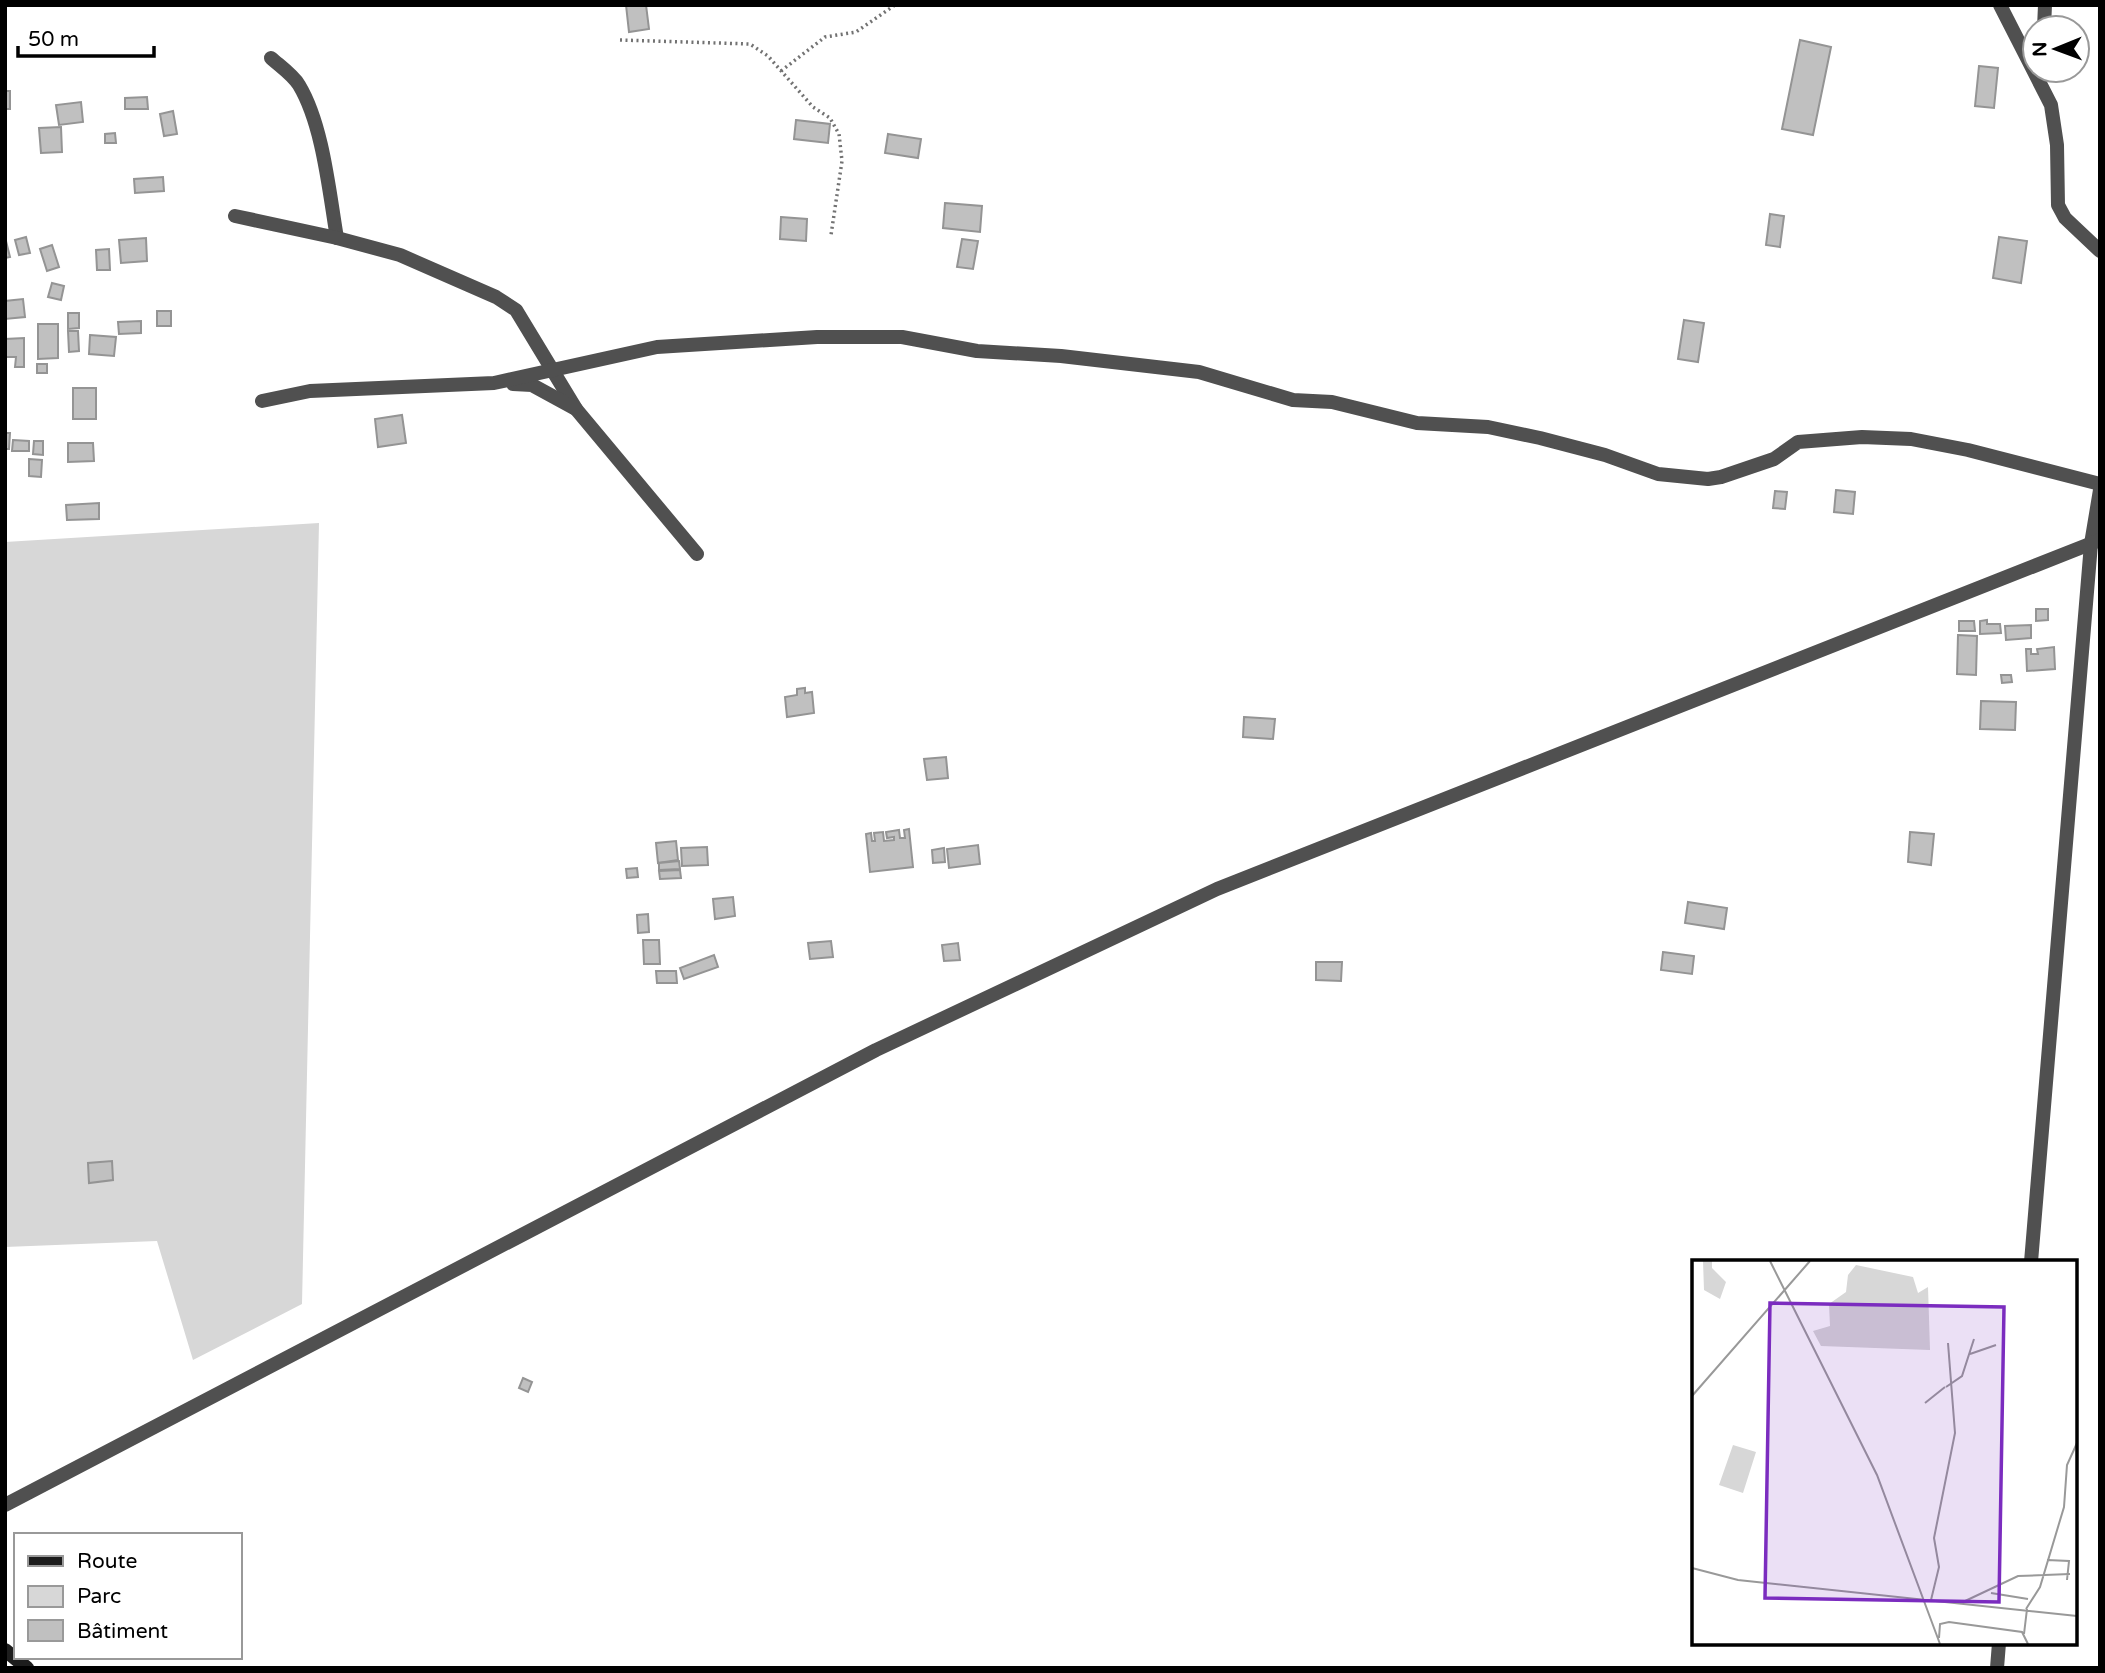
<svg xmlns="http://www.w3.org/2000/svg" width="2105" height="1673" viewBox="0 0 2105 1673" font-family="'Varela Round',sans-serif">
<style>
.green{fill:#d7d7d7}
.building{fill:#c0c0c0;stroke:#949494;stroke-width:2}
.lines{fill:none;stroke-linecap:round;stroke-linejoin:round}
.path{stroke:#727272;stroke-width:3.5;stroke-dasharray:2 3.5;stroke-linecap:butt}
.minor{stroke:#505050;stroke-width:14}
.tertiary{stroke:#505050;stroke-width:14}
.secondary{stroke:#1d1d1d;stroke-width:14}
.inset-road{fill:none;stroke:#999;stroke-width:2}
.view{fill:#7b2cbf;fill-opacity:0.15;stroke:#7b2cbf;stroke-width:3.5}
.inset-edge{fill:none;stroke:#000;stroke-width:3.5}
</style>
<rect width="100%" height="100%" fill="#fff"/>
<path class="green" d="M319,523l-17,781 -109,56 -36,-119 -152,6v-705z"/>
<g class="building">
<path d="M626,5h20l3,24 -20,3z"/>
<path d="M1800,40l31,7 -18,88 -31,-6z"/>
<path d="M1979,66l19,2 -4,40 -19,-2z"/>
<rect x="5" y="91" width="5" height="18"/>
<path d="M147,97l1,12h-23v-11z"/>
<path d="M81,102l2,20 -24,3 -3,-20z"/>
<path d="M173,111l4,23 -13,2 -4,-22z"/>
<path d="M796,120l34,4 -2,19 -34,-4z"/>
<path d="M61,127l1,25 -21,1 -2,-25z"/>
<path d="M115,133l1,10h-11v-9z"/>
<path d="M888,134l33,5 -3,19 -33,-5z"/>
<path d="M163,177l1,14 -29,2 -1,-14z"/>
<path d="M945,203l37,3 -2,26 -37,-4z"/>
<path d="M1770,214l14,2 -4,31 -14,-2z"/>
<path d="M781,217l26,2 -1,22 -26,-2z"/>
<path d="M5,237l5,20 -5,1z"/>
<path d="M26,237l4,16 -11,2 -4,-15z"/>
<path d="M1999,237l28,4 -6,42 -28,-5z"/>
<path d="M146,238l1,23 -26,2 -2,-23z"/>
<path d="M962,239l16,2 -5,28 -16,-2z"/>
<path d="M52,245l7,22 -12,4 -7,-22z"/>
<path d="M109,249l1,21h-13l-1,-20z"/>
<path d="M52,283l12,3 -3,14 -13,-3z"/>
<path d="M23,299l2,18 -20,2v-18z"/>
<rect x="157" y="311" width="14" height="15"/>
<path d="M68,313h11v15l-11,1z"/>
<path d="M1684,320l20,3 -6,39 -20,-3z"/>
<path d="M141,321v12l-22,1 -1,-12z"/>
<path d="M38,324h20v34l-20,1z"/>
<path d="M68,331h10l1,20 -10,1z"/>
<path d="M90,335l26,2 -2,19 -25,-2z"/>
<path d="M24,338v29h-9l1,-10h-11v-18z"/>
<rect x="37" y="364" width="10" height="9"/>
<rect x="73" y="388" width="23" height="31"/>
<path d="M402,415l4,28 -28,4 -3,-28z"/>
<path d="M5,433h5l-1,16h-4z"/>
<path d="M13,440l16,1v10h-17z"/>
<path d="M34,441h9v14l-10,-1z"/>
<path d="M68,443h25l1,18 -26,1z"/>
<path d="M29,459l13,1 -1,17 -12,-1z"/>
<path d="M1836,490l19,2 -2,22 -19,-2z"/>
<path d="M1775,491l12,1 -2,17 -12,-1z"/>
<path d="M99,503v16l-32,1 -1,-15z"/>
<path d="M2036,609h12v11l-12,1z"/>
<path d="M1987,620v4h13l1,9 -21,1v-13z"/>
<path d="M1959,621h15l1,10h-16z"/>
<path d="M2031,625v13l-25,2 -1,-14z"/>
<path d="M1958,635l19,1 -1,39 -19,-1z"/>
<path d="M2054,647l1,22 -28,2 -1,-22h5v5h7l-1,-5z"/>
<path d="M2001,675h10l1,7 -10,1z"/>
<path d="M805,688v5l7,-1 2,21 -27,4 -2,-20 12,-2v-6z"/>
<path d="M1981,701l35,1 -1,28 -35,-1z"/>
<path d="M1244,717l31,2 -2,20 -30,-2z"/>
<path d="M946,757l2,21 -21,2 -3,-21z"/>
<path d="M909,829l4,38 -43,5 -4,-38 5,-1 1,8h3l-1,-8 9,-1 1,9 10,-1v-3l-7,1 -1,-6 13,-2 1,8h5l-1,-8z"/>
<path d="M1910,832l24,2 -3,31 -23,-3z"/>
<path d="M676,841l2,19 -20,3 -2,-20z"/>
<path d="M978,845l2,19 -31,4 -2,-19z"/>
<path d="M707,847l1,18 -26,1 -1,-18z"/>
<path d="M944,848l1,14 -12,1 -1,-13z"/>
<path d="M679,861l1,8 -21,1v-7z"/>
<path d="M637,868l1,9 -11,1 -1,-9z"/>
<path d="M680,870l1,8 -21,1 -1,-8z"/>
<path d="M733,897l2,19 -20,3 -2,-20z"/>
<path d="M1688,902l39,6 -3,21 -39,-6z"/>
<path d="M648,914l1,18 -11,1 -1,-18z"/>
<path d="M643,940h16l1,24h-16z"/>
<path d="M831,941l2,16 -23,2 -2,-16z"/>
<path d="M958,943l2,17 -16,1 -2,-16z"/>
<path d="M1663,952l31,4 -2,18 -31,-4z"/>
<path d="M714,955l4,12 -34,12 -4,-11z"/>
<path d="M1316,962h26l-1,19 -25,-1z"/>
<path d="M656,971h20l1,12h-20z"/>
<path d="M112,1161l1,19 -24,3 -1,-20z"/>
<path d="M523,1378l9,4 -4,10 -9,-4z"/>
</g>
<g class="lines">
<g class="path">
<path d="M620,40l130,4 18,12 45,51 17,11 9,16 3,27 -11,74"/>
<path d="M781,71l44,-34 31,-5 39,-27"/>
</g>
<g class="minor">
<path d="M2000,5l51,100 6,40 1,60 7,13 35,33"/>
<path d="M2044,28l1,-23"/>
<path d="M271,58c9,8 22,17 28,27 24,40 30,106 38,153"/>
<path d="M235,216l102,22 63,17 96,42 20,13 60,99"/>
<path d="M513,384l19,1 44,24 121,145"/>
<path d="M262,401l48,-10 184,-8 163,-36 160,-10h85l75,14 84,5 138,16 94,28 39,2 85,21 71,4 52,11 65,17 53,19 50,5 13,-2 53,-18 24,-17 64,-5 49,2 57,11 132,34"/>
</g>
<g class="tertiary">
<path d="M2031,1262l60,-718 9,-54"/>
<path d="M5,1505l871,-455 341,-161 883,-349"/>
<path d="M1997,1668l2,-25"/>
</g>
<path class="secondary" d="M5,1650l22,18"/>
</g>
<g transform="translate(1692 1260)">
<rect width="385" height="385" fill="#fff"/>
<path d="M11,1h9v7l14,14 -6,17 -16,-9zM164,5l57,12 5,16 10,-6 2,63 -109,-4 -8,-15 17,-5 -1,-22 17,-12 2,-17zM41,185l23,7 -13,41 -24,-8z" fill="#d7d7d7"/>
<path class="inset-road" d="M78,1l107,214 63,169M278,94l26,-9M254,127l16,-11 12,-37M0,136l118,-135M233,143l20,-16M355,300l22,1 -2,19M0,308l46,12 339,36M299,333l37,6M239,340l8,-33 -5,-29 21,-105 -7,-90M271,342l55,-26 52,-2M334,349l14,-22 24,-80 3,-42 10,-22M332,374l3,-25M247,378l1,-14 9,-2 73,10 6,12"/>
<path class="view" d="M78,43l234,4 -5,295 -234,-4z"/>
<rect width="385" height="385" class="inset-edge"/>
</g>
<rect width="2105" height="1673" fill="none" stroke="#000000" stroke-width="14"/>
<rect x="14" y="1533" width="228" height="126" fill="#ffffff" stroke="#999999" stroke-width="2"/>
<rect x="28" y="1556" width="35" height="10" fill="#1d1d1d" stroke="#999999" stroke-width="2"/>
<text x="77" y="1568" font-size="21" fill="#000000">Route</text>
<rect x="28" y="1586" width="35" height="21" fill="#d7d7d7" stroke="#999999" stroke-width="2"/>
<text x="77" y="1603" font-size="21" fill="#000000">Parc</text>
<rect x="28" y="1620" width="35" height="21" fill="#c0c0c0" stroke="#999999" stroke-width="2"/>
<text x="77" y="1638" font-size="21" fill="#000000">Bâtiment</text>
<g transform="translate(2056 49) rotate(269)"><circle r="33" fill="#ffffff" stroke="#999999" stroke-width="2"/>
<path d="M0-5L12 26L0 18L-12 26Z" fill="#000000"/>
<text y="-10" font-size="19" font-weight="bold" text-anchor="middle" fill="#000000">N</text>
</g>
<path d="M18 46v10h136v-10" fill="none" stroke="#000000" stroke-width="3.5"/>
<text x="28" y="46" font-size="21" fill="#000000" stroke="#ffffff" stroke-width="5" paint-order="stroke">50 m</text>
</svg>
